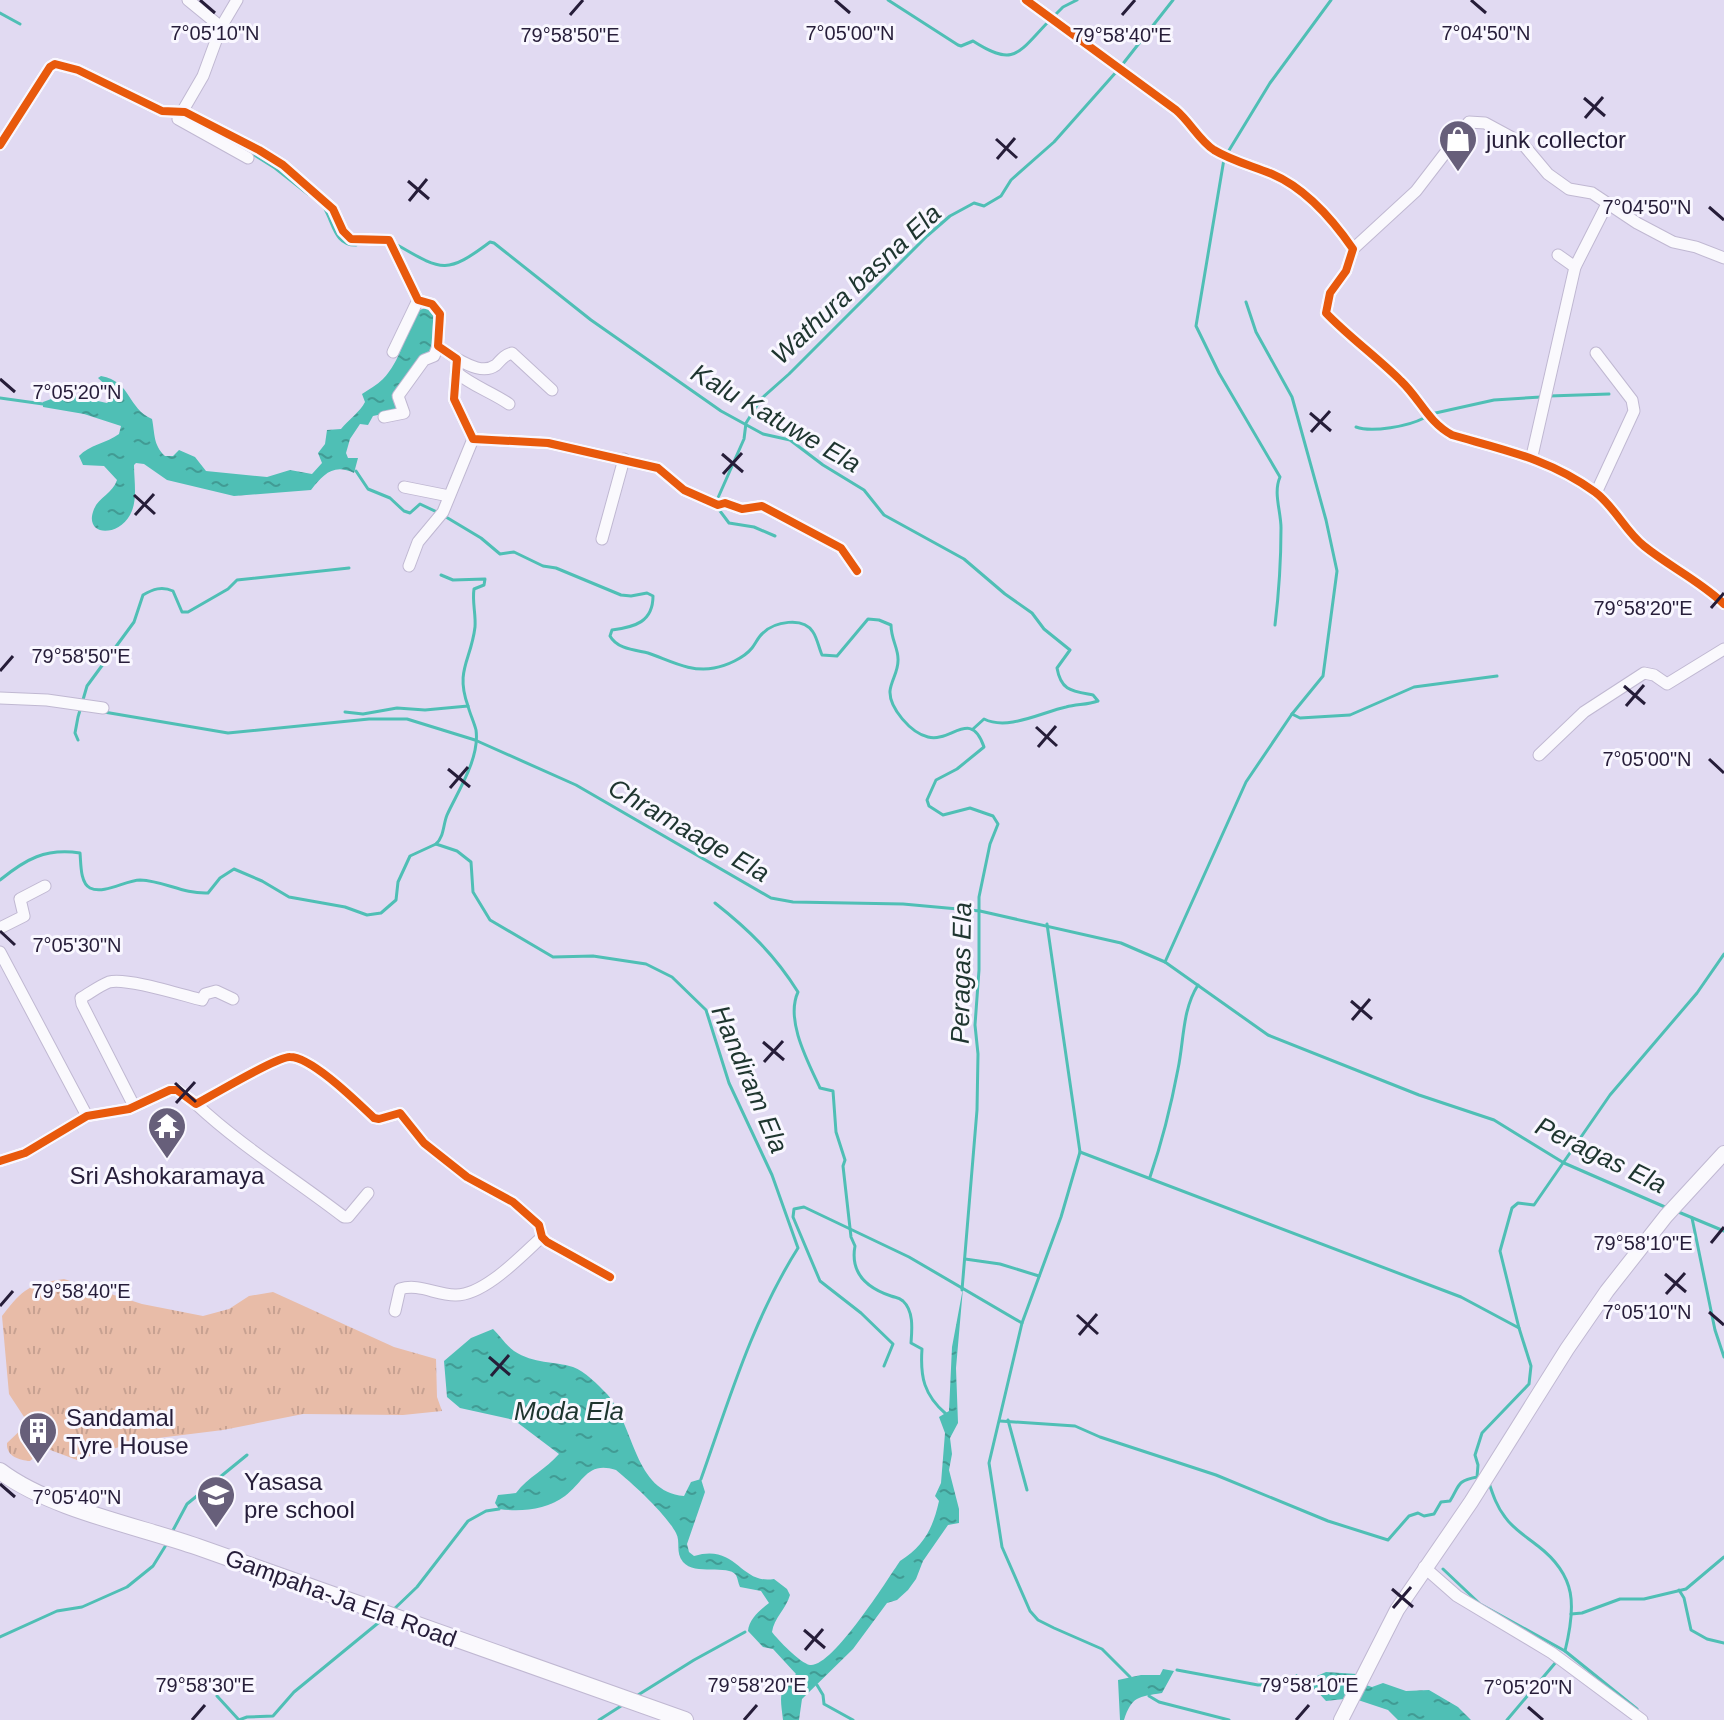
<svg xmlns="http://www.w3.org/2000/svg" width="1724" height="1720" viewBox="0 0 1724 1720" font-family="Helvetica,sans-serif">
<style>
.grass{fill:url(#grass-tufts)}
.water{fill:url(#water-ripples)}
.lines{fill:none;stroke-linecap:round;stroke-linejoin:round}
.stream{stroke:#4fbfb5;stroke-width:3}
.minor-casing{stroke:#c0b8d2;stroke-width:13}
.major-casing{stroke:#c0b8d2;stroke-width:16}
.highway-casing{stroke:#c0b8d2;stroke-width:18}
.minor{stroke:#faf9fd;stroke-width:11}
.major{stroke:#faf9fd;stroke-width:14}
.highway{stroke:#faf9fd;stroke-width:16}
.cycleway-casing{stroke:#f9f7ff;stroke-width:13}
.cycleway{stroke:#e8590c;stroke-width:8}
.ticks{fill:none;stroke:#261d39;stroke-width:3}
.labels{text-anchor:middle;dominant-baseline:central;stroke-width:6;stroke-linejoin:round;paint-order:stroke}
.poi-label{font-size:24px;fill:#261d39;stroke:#f9f7ff;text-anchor:start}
.street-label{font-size:24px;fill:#261d39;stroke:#f9f7ff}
.water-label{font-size:26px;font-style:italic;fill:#1e352f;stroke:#f9f7ff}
.ticks-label{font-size:20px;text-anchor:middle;fill:#261d39;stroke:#f9f7ff;stroke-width:6;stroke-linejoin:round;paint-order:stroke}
</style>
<defs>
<pattern id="grass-tufts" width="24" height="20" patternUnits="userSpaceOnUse" patternTransform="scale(2)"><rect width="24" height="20" fill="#e8bca8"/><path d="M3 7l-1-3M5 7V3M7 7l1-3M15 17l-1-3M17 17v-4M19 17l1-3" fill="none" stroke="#c7a191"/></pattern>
<pattern id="water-ripples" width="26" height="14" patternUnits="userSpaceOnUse" patternTransform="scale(2)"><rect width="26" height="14" fill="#4fbfb5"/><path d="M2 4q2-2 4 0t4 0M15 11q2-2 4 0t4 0" fill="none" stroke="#419b94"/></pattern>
</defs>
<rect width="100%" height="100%" fill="#e1daf2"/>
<path class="grass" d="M64,1279l78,25 61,12 26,-7 20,-13 24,-4 121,55 42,12 1,38 5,14 -39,4 -100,-1 -80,16 -81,10 -65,20 -32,-12 -15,13c-11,-1 -24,-5 -23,-18l21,-20 -19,-29 -7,-78c22,-28 27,-32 62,-37z"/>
<g class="water">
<path d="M426,308l7,4v40l-35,38 3,20 -28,6 -5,9 -8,-1 -10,15 -4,14 2,5h10l-4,15c-21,-10 -31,2 -43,17l-77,6 -67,-16 -23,-16 -8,-1 -2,2c0,16 4,36 -4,50 -13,23 -47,21 -36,-6 5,-12 19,-16 23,-29l-13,-14 -21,-1 -4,-9c10,-11 28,-13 40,-22l2,-8 -37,-12 -41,-7v-5l22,-8 42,9 6,-6 -1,-6 -14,-13 3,-2c31,6 26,32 51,43 3,14 1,26 13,37h8l6,-6 16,7 11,14 61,6 23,-7 22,4 10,-11 -4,-10 7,-9 2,-14 14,-1c7,-9 19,-17 24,-27l-3,-8c7,-5 15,-9 21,-15 17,-17 23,-46 33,-68z"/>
<path d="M963,1288l-7,80 2,55 -8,15 2,16 -3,16 10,39v14l-11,2 -25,36 -7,18 -8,11 -11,10 -10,3 -34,46 -51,50 -3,21h-16c-3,-25 -5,-29 13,-46l-23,-25 -10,-2 -15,-16c1,-12 12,-21 21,-28l-8,-12 -21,-4c-2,-4 -2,-8 -4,-12 -8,-11 -41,1 -53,-13 -8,-10 -2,-20 -7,-29 -10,-19 -43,-49 -60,-63 -29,-9 -32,12 -51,26 -18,14 -45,16 -66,13l-4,-6 3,-8 18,-2c12,-16 30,-24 43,-39l-45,-34 -54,-12 -13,-11 -3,-36 27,-23 22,-9c7,7 13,16 21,22 20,13 40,10 59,16 12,4 25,18 34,27 28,32 27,98 77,102l7,-14 10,-3 4,13 -18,52 2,8 5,4c43,-13 46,29 80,23l13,10 3,6c-4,14 -16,23 -18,37 6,8 28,31 38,33 22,3 77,-85 90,-104 24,-15 33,-33 39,-60l-4,-5 6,-13 4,-50 -6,-16 10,-6 3,-64z"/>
<path d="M1163,1669l11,2 -12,22c-24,4 -30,3 -38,27h-4l-2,-40 23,-5h19z"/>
<path d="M1326,1672l31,2 -3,7 18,6 11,-4 23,8 23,-1 29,17 13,13h-73l-10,-10 -42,-14 -2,3 -18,2 -10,-11 -24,-7 4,-9 12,6z"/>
</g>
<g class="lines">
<g class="stream">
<path d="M888,0l70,45 3,1 12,-5c42,27 45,12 76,-20"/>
<path d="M0,13l20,11"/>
<path d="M1054,16l9,-9 14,-7"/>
<path d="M1122,65l51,-65"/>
<path d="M242,147l33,21 33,26"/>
<path d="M1228,152l42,-69 61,-83"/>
<path d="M1224,159l-28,167 23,47 61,104c-7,16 1,34 1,51 0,32 -2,64 -6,97"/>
<path d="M325,209c9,16 10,36 31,36"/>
<path d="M394,243c47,27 51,33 96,-1l4,1 97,77 130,91 42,23 27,6 33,25 41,25 20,25 80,44 41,35 27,19 12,16 26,21 -13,18c4,23 15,23 36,27l5,6c-11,4 -21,3 -32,6 -24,5 -58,24 -82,12l-11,10"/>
<path d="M1246,302l10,30 36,65 34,123 11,51 -14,105 -31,38"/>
<path d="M1549,396l60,-2"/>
<path d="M0,398l43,6"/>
<path d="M1431,414l63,-14 47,-3"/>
<path d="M1356,427c16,6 53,-1 68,-9"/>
<path d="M356,471l12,18 22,9 14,13 6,2 10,-9 19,9"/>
<path d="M717,500l27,-61 2,-16 15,-24 28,-25 138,-138 23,-20 24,-13 10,3 17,-10 10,-16 43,-38 63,-71"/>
<path d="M717,507l12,16 25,4 21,9"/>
<path d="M446,517l35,21 19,16 14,-2 29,14 13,2 65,27 10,1 16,-3 6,3c0,26 -18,31 -41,34l-2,6c7,13 25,14 38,17 21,7 43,20 66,15 12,-2 30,-10 38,-20 4,-5 6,-11 11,-15 11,-11 40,-17 50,-1 4,6 6,16 9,23l15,1 31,-37 11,1 12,5c0,15 8,24 7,36 0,11 -7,20 -8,30 -1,17 21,42 38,46 23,6 43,-29 56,10l-27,22 -21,11 -9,20 2,6 14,9 27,-7 23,8 5,8 -8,20 -11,53v73l-4,55 3,29 -1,56 -15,180"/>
<path d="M441,575l12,5 32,-1 -1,6 -10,4c-2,13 2,25 1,38 -4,34 -20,43 -7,79"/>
<path d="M104,712l124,21 141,-14h38l68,21 101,45 195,113 22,4 110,2 77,7 141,32 44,19 81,-180 46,-68 8,4 50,-3 64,-28 83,-11"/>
<path d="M345,712l18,2 34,-6 28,2 43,-4c2,8 6,16 8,24 4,28 -18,61 -29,85 -4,10 -3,22 -11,29"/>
<path d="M78,740l-3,-7 3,-16 9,-31 47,-64 9,-27c10,-6 19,-9 30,-4l9,21h6l40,-23 9,-9 112,-12"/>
<path d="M0,880c26,-21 45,-32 80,-27 1,10 0,30 10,35 14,7 36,-8 50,-8 25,1 42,14 68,13l12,-15 14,-9 28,12 27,16 56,10 22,8 14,-2 15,-13 2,-18 12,-26 26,-12 21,7 14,11 2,30 17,28 63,37 40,-1 53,8 26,13 34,33 23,73 43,92 26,73c-45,71 -69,152 -97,231"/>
<path d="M715,903c33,26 60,52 83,89 -13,28 10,70 22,96l13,3 3,41 9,28 -2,6 8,71 4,9c-5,27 12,42 36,50 6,2 7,1 12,5 11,10 9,29 8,42l11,6c-2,28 2,46 24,65"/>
<path d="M1047,924l33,228 -19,65 -39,106 -33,140 13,84 28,64 8,9 16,8 48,21 28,28"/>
<path d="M1165,962l103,73 151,60 75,25 70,43 101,44"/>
<path d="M1150,1177c12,-35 21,-71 28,-108 6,-28 4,-59 20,-84"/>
<path d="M1676,1211l48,20"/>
<path d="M1692,1218l23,112 9,27"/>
<path d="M965,1259l35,5 39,12"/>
<path d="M1519,1328l-19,-77 12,-43 6,-5 16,2 76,-110 87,-102 27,-39"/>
<path d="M884,1366l9,-22 -32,-31 -41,-32 -27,-64 1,-8 10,-2 105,50 113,66"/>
<path d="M1008,1420l19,70"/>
<path d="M1000,1421l75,5 25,11 116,38 112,46 60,19 21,-24 9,-3 6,3 10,-2 7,-12 9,-1c10,-16 6,-20 27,-24l1,-12 -3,-10 7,-22 47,-49 2,-18 -12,-38 -58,-31 -381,-145"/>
<path d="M1489,1483c4,12 8,24 16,34 8,12 22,20 33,29 39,30 38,60 27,105"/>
<path d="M171,1534l16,-30 60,-49"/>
<path d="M1443,1569l37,35 85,47 72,58"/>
<path d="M1679,1590l5,8 7,32 16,9 17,4"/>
<path d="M392,1611l25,-24 51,-66 18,-10 13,-2"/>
<path d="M1571,1614l11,-1 38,-14h24l42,-10 38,-32"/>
<path d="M0,1637l57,-26 25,-4 45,-20 26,-21 13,-21"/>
<path d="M1177,1670l81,15 34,-2"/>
<path d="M817,1685l6,10 1,9 29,16"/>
<path d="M638,1695l56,-35 51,-28"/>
<path d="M217,1696l22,24 8,-3 26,-1 21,-24 89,-73"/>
<path d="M1149,1696l10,6 70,18"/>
<path d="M599,1720l22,-14"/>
<path d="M1507,1720l49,-58"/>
</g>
<defs>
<g id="minor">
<path d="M188,0l33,27"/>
<path d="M237,0l-16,27 -18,49 -25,43 70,39"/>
<path d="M1026,0l150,110c14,12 24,31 38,40 18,11 39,16 58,24 33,14 61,46 81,75l-7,22 -16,22 -4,20c23,24 51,44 75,68 19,18 27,41 51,54 52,15 98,24 143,57 20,15 30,39 49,54 26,21 56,35 80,58"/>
<path d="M0,145l50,-78 5,-3 23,6 84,41 23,1 74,38 24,15 50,44 10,22 8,8 38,1 29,60 14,4 8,10 -2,32 19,13 -3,40 19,40 75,4 110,25 26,22 34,15 7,-2 17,6 20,-3 79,42 16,23"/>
<path d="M1353,249l63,-58 53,-69 16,1 37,20 26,31 21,15 23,4 45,30 36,19 23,5 28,11"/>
<path d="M1558,255l17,12"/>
<path d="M393,352l25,-52"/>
<path d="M457,359c11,6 27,15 39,6 6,-6 7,-9 16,-12l40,37"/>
<path d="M456,372c16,14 36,20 53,32"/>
<path d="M384,417l20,-4 -6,-17 26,-36 10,-4 4,-10"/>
<path d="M1532,456l43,-189 32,-63"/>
<path d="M404,487l45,9"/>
<path d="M1596,493l38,-82 -2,-11 -36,-47"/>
<path d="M602,539l22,-80"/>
<path d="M409,566l9,-24 25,-30 30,-73"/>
<path d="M0,698l47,2 56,8"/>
<path d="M1539,755l45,-43 60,-39 10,2 13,9 57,-35"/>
<path d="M0,928l24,-12 -4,-17 25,-13"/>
<path d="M0,952l87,164"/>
<path d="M196,1104c46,43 99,75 148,113h4l20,-24"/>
<path d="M134,1106l-52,-102 -1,-6c9,-5 18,-12 28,-16 17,-5 73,13 93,18l3,-6 11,-3 17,8"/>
<path d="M0,1161l25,-8 62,-37 42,-7 41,-19h7l19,14c15,-8 82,-48 94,-47 22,0 68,46 84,61l5,1 21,-6 24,30 43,34 46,25 26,23 3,12 5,5 63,35"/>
<path d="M395,1311l5,-22c19,-6 36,6 55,6 29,1 67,-40 87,-58"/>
<path d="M1424,1567l33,29 95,57 90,67"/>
</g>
<path id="major" d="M1341,1720l56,-110 74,-108 96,-153 40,-58 59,-75 58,-63"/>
<path id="highway" d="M0,1471c50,38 138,55 198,76 162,58 324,116 487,173"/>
</defs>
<use href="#minor" class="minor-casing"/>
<use href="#major" class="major-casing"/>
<use href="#highway" class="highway-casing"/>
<use href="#minor" class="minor"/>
<use href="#major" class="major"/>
<use href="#highway" class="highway"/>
<defs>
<g id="cycleway">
<path d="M1026,0l150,110c14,12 24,31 38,40 18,11 39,16 58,24 33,14 61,46 81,75l-7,22 -16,22 -4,20c23,24 51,44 75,68 19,18 27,41 51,54 52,15 98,24 143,57 20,15 30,39 49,54 26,21 56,35 80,58"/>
<path d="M0,145l50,-78 5,-3 23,6 84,41 23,1 74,38 24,15 50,44 10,22 8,8 38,1 29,60 14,4 8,10 -2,32 19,13 -3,40 19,40 75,4 110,25 26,22 34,15 7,-2 17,6 20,-3 79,42 16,23"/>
<path d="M0,1161l25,-8 62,-37 42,-7 41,-19h7l19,14c15,-8 82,-48 94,-47 22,0 68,46 84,61l5,1 21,-6 24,30 43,34 46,25 26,23 3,12 5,5 63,35"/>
</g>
</defs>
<use href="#cycleway" class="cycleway-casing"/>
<use href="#cycleway" class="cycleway"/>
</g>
<path class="ticks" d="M200,0l15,13M835,0l15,13M1471,0l15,13M570,15l13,-15M1122,15l13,-15M1584,98l21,18M1585,118l18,-21M996,139l21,19M997,159l18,-21M408,181l21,18M409,201l18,-22M1709,207l15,13M0,379l15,13M1310,413l21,18M1311,432l19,-21M722,454l21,18M723,474l19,-21M134,495l21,19M135,515l19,-21M1711,608l13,-15M0,671l13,-15M1624,686l21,18M1626,706l18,-21M1036,727l21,19M1038,747l18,-21M1709,759l15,14M448,769l22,18M450,788l18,-21M0,931l15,14M1351,1001l21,18M1352,1020l18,-21M763,1042l21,18M764,1062l19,-21M175,1083l21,19M176,1103l19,-21M1711,1243l13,-16M1665,1274l21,18M1666,1294l19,-21M0,1306l13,-15M1709,1312l15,13M1077,1315l21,19M1079,1335l18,-21M489,1357l21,18M491,1376l18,-21M0,1484l15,13M1392,1589l21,18M1393,1608l18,-21M804,1630l21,18M805,1650l18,-21M1528,1707l15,13M192,1720l13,-15M744,1720l13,-15M1296,1720l13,-15"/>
<defs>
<symbol id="shop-pin" viewBox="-11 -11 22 30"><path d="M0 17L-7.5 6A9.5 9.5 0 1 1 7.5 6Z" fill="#675f7a" stroke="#f9f7ff"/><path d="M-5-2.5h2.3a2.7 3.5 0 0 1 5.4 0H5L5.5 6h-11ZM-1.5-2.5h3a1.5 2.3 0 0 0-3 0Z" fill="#fff"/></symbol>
<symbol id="temple-pin" viewBox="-11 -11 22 30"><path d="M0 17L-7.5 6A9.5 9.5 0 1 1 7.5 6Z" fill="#675f7a" stroke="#f9f7ff"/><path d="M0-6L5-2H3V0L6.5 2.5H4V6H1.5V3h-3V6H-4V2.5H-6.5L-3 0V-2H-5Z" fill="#fff"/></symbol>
<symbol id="building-pin" viewBox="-11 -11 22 30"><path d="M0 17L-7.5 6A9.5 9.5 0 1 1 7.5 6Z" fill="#675f7a" stroke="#f9f7ff"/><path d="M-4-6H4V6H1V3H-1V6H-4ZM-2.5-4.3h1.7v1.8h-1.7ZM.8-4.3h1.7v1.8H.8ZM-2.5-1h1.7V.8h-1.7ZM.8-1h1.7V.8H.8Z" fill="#fff"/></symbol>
<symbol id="school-pin" viewBox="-11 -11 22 30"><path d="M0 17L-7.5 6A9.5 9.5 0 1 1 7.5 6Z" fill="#675f7a" stroke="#f9f7ff"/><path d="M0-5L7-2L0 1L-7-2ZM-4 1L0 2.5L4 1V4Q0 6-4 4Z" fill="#fff"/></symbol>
</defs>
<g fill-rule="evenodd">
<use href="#shop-pin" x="1436" y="117" width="44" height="60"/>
<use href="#temple-pin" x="145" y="1104" width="44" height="60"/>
<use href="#building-pin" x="16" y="1409" width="44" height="60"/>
<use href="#school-pin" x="194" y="1473" width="44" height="60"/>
</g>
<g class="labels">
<g class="poi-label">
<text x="1486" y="139">junk collector</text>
<text x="167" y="1175" text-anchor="middle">Sri Ashokaramaya</text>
<text x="66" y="1417">Sandamal<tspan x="66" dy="28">Tyre House</tspan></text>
<text x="244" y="1481">Yasasa<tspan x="244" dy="28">pre school</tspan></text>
</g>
<g class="street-label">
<text transform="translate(341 1598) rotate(20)">Gampaha-Ja Ela Road</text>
</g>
<g class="water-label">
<text transform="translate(856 284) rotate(-43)">Wathura basna Ela</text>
<text transform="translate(776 418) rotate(30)">Kalu Katuwe Ela</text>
<text transform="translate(689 830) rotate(30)">Chramaage Ela</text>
<text transform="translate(961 973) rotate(-89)">Peragas Ela</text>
<text transform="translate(750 1079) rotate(67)">Handiram Ela</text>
<text transform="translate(1601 1155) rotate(26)">Peragas Ela</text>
<text x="569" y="1411">Moda Ela</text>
</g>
</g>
<g class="ticks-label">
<text x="215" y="40">7°05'10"N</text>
<text x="850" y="40">7°05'00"N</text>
<text x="1486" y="40">7°04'50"N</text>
<text x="570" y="42">79°58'50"E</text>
<text x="1122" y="42">79°58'40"E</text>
<text x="1647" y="214">7°04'50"N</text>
<text x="77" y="399">7°05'20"N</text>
<text x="1643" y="615">79°58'20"E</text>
<text x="81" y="663">79°58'50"E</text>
<text x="1647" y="766">7°05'00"N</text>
<text x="77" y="952">7°05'30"N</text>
<text x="1643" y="1250">79°58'10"E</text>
<text x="81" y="1298">79°58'40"E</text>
<text x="1647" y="1319">7°05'10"N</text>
<text x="77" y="1504">7°05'40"N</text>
<text x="205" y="1692">79°58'30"E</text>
<text x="757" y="1692">79°58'20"E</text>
<text x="1309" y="1692">79°58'10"E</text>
<text x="1528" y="1694">7°05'20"N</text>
</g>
</svg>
